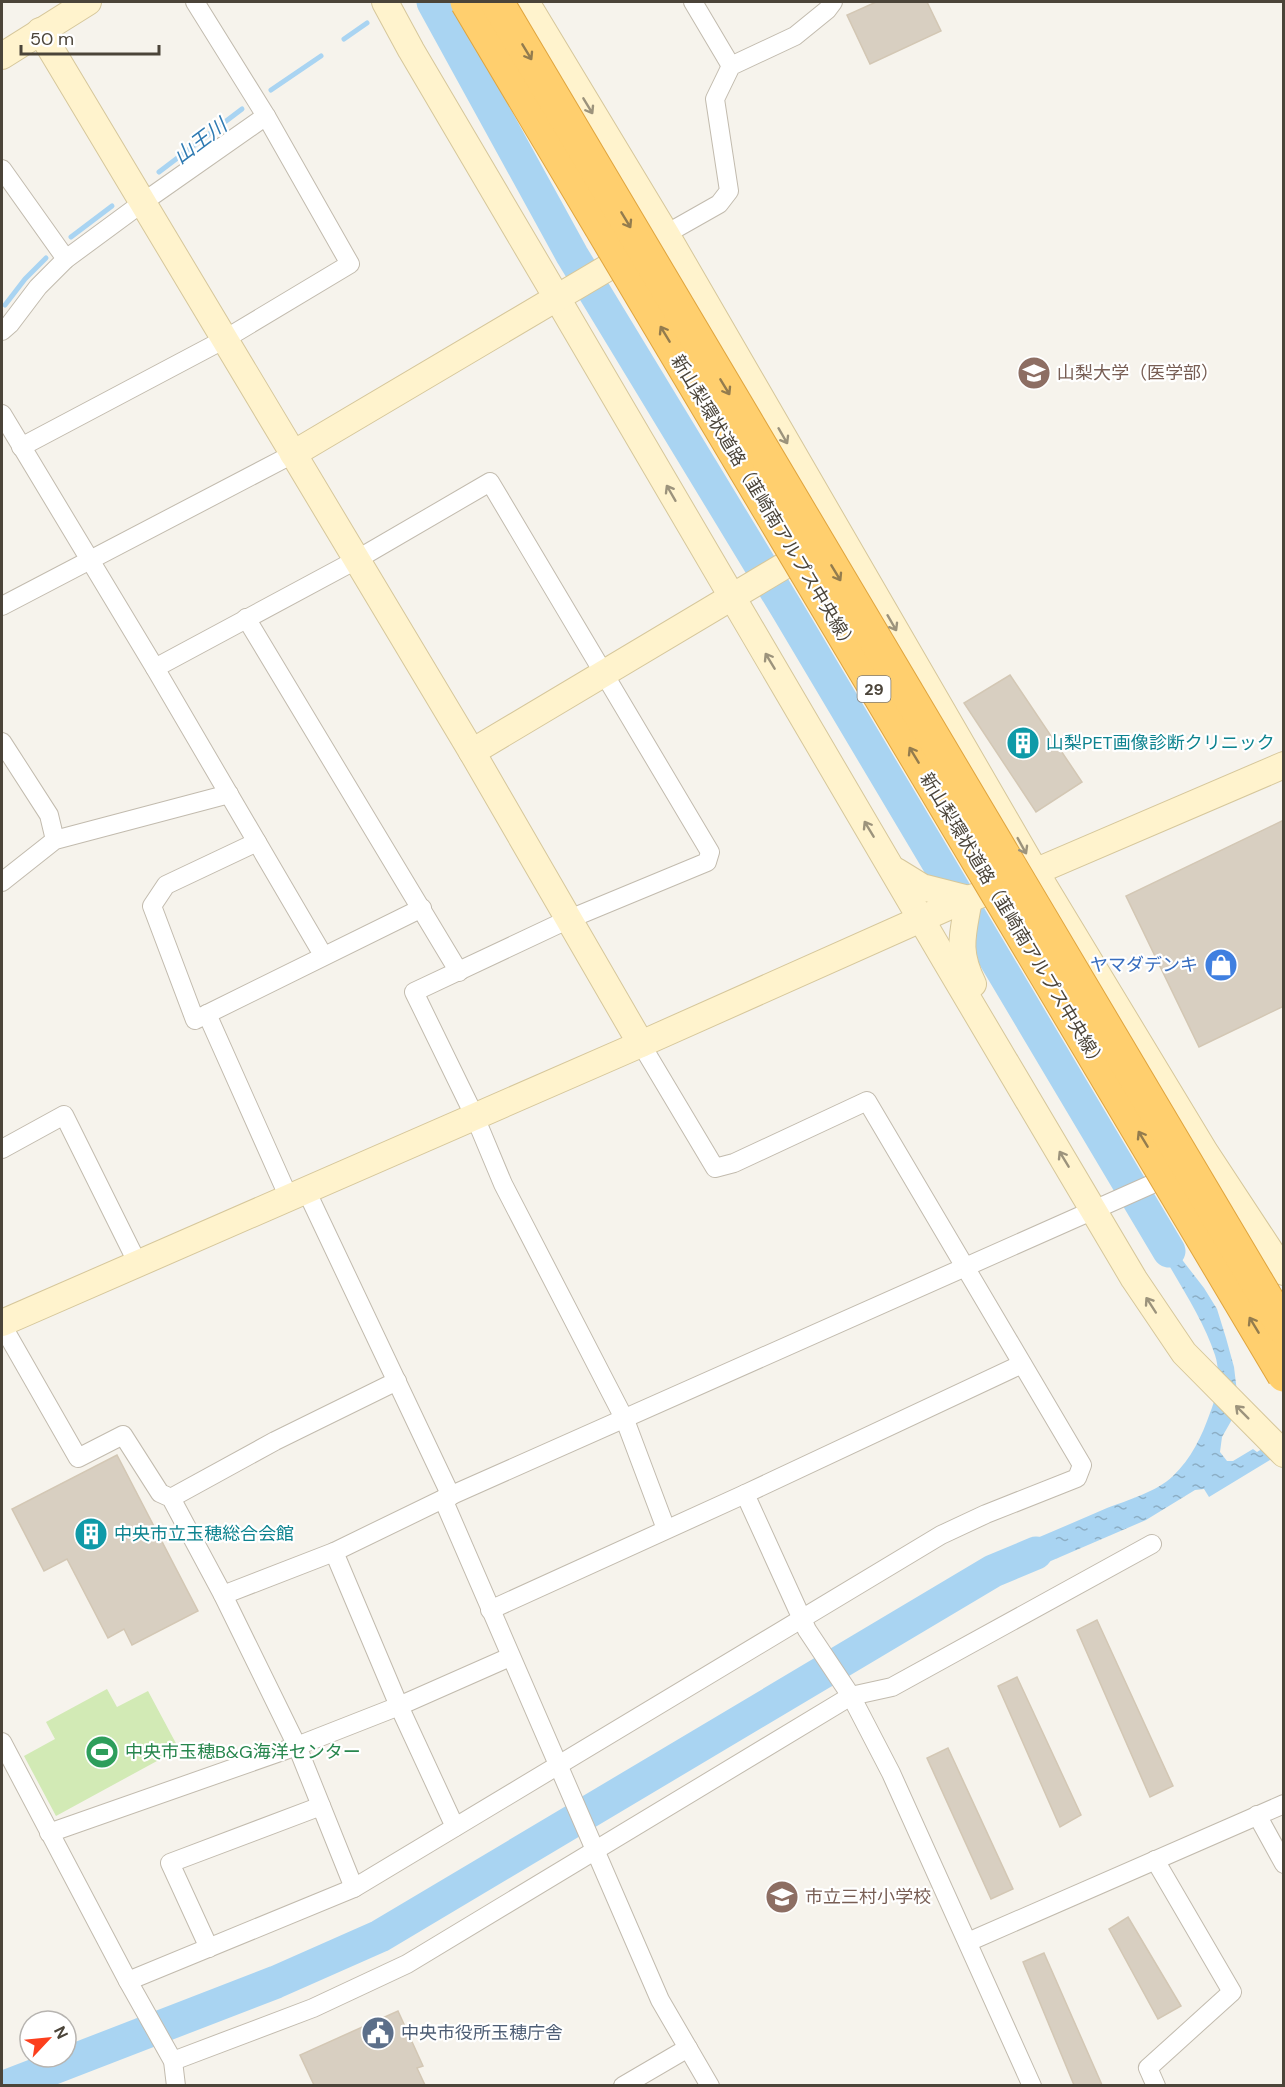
<svg xmlns="http://www.w3.org/2000/svg" width="1285" height="2087" viewBox="0 0 1285 2087" font-family="'DM Sans','Noto Sans JP',sans-serif">
<style>
.grass{fill:#d2eab5}
.water{fill:url(#water-ripples)}
.lines{fill:none;stroke-linecap:round;stroke-linejoin:round}
.stream{stroke:#a9d4f2;stroke-width:5}
.river{stroke:#a9d4f2;stroke-width:33}
.building{fill:#d8cfc1;stroke:#d3c7b4;stroke-width:1.5}
.street-casing{stroke:#c2bbae;stroke-width:20}
.secondary-casing{stroke:#d6c79b;stroke-width:28}
.street{stroke:#fff;stroke-width:18}
.secondary{stroke:#fff3cd;stroke-width:26}
.highway-bridge-casing{stroke:#e0a43c;stroke-width:35;stroke-linecap:butt}
.highway-bridge{stroke:#ffcf6e;stroke-width:33}
.oneway{stroke:#937c4e}
.oneway2{stroke:#9c937c}
.labels{text-anchor:middle;dominant-baseline:central;stroke-width:4.5;stroke-linejoin:round;paint-order:stroke}
.shield{fill:#fff;stroke:#817c74;stroke-width:1.5}
.shield-label{font-size:16px;font-weight:bold;fill:#4b4439}
.education-label{font-size:18px;fill:#785e54;stroke:#fff;text-anchor:start}
.street-label{font-size:18px;fill:#4b4439;stroke:#fff}
.culture-label{font-size:18px;fill:#0d838f;stroke:#fff;text-anchor:start}
.shop-label{font-size:18px;fill:#366cbe;stroke:#fff;text-anchor:end}
.leisure-label{font-size:18px;fill:#27864d;stroke:#fff;text-anchor:start}
.service-label{font-size:18px;fill:#4e5e75;stroke:#fff;text-anchor:start}
.water-label{font-size:20px;font-style:italic;fill:#2e7ab2;stroke:#fff}
</style>
<defs>
<pattern id="water-ripples" width="26" height="14" patternUnits="userSpaceOnUse" patternTransform="scale(1.5)"><rect width="26" height="14" fill="#a9d4f2"/><path d="M2 4q2-2 4 0t4 0M15 11q2-2 4 0t4 0" fill="none" stroke="#8caec5"/></pattern>
</defs>
<rect width="100%" height="100%" fill="#f6f3ec"/>
<path class="grass" d="M107,1689l10,18 31,-16 31,58 -123,67 -32,-60 31,-17 -9,-17z"/>
<path class="water" d="M1150,1212l23,36 31,40 13,21 9,29 8,29 3,25 -3,24 -12,21 -2,15 7,9h6l20,-12 4,3 26,-16v16l-74,45 -5,-8 -9,1 -49,30 -146,63 -11,-25c39,-16 79,-33 118,-50 21,-8 49,-16 66,-32 18,-17 29,-40 37,-63 7,-17 11,-40 5,-58 -11,-34 -35,-70 -53,-102l-3,-12 -15,-25z"/>
<g class="lines">
<g class="stream">
<path d="M344,39l23,-16"/>
<path d="M271,90l50,-34"/>
<path d="M159,172l83,-63"/>
<path d="M71,237l41,-31"/>
<path d="M5,305l20,-26 21,-21"/>
</g>
<g class="river">
<path d="M433,2l139,253 215,354 382,642"/>
<path d="M7,2086l269,-104 104,-46 613,-365 43,-18"/>
</g>
</g>
<g class="building">
<path d="M876,2h51l14,29 -71,33 -23,-49z"/>
<path d="M1010,675l72,107 -46,30 -72,-109z"/>
<path d="M1284,820v186l-85,41 -73,-151z"/>
<path d="M117,1455l81,156 -66,34 -8,-16 -16,9 -41,-79 -23,12 -32,-62z"/>
<path d="M1097,1620l76,166 -23,11 -73,-167z"/>
<path d="M1017,1677l64,138 -21,12 -62,-141z"/>
<path d="M948,1748l65,141 -22,10 -64,-141z"/>
<path d="M1128,1917l53,89 -23,13 -49,-90z"/>
<path d="M1044,1953l58,132h-28l-51,-123z"/>
<path d="M398,2011l25,55 -6,2 8,17h-111l-14,-30z"/>
</g>
<g class="lines">
<defs>
<g id="street">
<path d="M693,2l38,64"/>
<path d="M2,169l64,90"/>
<path d="M666,234l53,-30 10,-13 -14,-92 16,-33 64,-30 32,-26 6,-8"/>
<path d="M2,331l8,-7 28,-37 28,-28 76,-56 124,-87"/>
<path d="M2,414l153,254 168,287"/>
<path d="M21,447l204,-108 125,-75 -84,-148 -71,-114"/>
<path d="M2,606l291,-152"/>
<path d="M246,618l213,354"/>
<path d="M155,668l201,-108 134,-78 220,370 -3,10 -140,58 -153,72 61,125 28,67 122,236 41,109"/>
<path d="M2,742l47,73 6,25"/>
<path d="M257,842l-91,43 -14,21 43,114 227,-112"/>
<path d="M2,882l53,-42 174,-46"/>
<path d="M207,1014l82,184"/>
<path d="M2,1149l62,-34 74,149"/>
<path d="M306,1190l145,306"/>
<path d="M2,1325l76,133 45,-23 37,58 11,5 52,97 74,151 57,142"/>
<path d="M745,1494l62,136 44,66 40,77 141,313"/>
<path d="M171,1498l104,-57 122,-60"/>
<path d="M443,1499l217,501 50,86"/>
<path d="M334,1552l65,154 56,121"/>
<path d="M223,1595l111,-43 109,-53 707,-314 22,-13"/>
<path d="M490,1610l255,-116 277,-130"/>
<path d="M2,1742l126,239 45,80 3,25"/>
<path d="M1257,1815l27,49"/>
<path d="M49,1833l248,-87 102,-40 111,-49"/>
<path d="M1155,1860l77,132 -84,76 8,18"/>
<path d="M968,1942l316,-138"/>
<path d="M209,1948l-39,-85 151,-57"/>
<path d="M128,1981l226,-93 587,-353 45,-21 91,-36 5,-13 -215,-364 -133,62 -19,5 -74,-124"/>
<path d="M173,2061l140,-53 94,-44 444,-268 41,-9 260,-143"/>
<path d="M623,2086l65,-38"/>
</g>
<g id="secondary">
<path d="M385,2l26,48 146,248 388,662 189,319 50,74 100,101"/>
<path d="M526,2l140,232 369,637 170,281 79,120"/>
<path d="M40,31l432,721 169,292"/>
<path d="M2,56l86,-54"/>
<path d="M293,454l343,-203"/>
<path d="M472,752l342,-204"/>
<path d="M896,871l26,16 47,12c-6,35 -13,51 4,85"/>
<path d="M2,1323l639,-279 307,-137 47,-18 289,-124"/>
</g>
</defs>
<use href="#street" class="street-casing"/>
<use href="#secondary" class="secondary-casing"/>
<use href="#street" class="street"/>
<use href="#secondary" class="secondary"/>
<defs>
<g id="highway-bridge">
<path d="M467,2l817,1373"/>
<path d="M497,2l787,1326"/>
</g>
</defs>
<use href="#highway-bridge" class="highway-bridge-casing"/>
<use href="#highway-bridge" class="highway-bridge"/>
</g>
<defs><path id="oneway-shaft" d="M-6 0H5M1.5-3L5.5 0L1.5 3" fill="none" stroke-width="1.6" stroke-linecap="round" stroke-linejoin="round" transform="scale(1.5)"/></defs>
<g class="oneway">
<use href="#oneway-shaft" transform="translate(527 52) rotate(59)"/>
<use href="#oneway-shaft" transform="translate(626 220) rotate(59)"/>
<use href="#oneway-shaft" transform="translate(665 334) rotate(-121)"/>
<use href="#oneway-shaft" transform="translate(725 387) rotate(59)"/>
<use href="#oneway-shaft" transform="translate(836 573) rotate(59)"/>
<use href="#oneway-shaft" transform="translate(914 755) rotate(-121)"/>
<use href="#oneway-shaft" transform="translate(1143 1139) rotate(-121)"/>
<use href="#oneway-shaft" transform="translate(1254 1325) rotate(-121)"/>
</g>
<g class="oneway2">
<use href="#oneway-shaft" transform="translate(588 106) rotate(59)"/>
<use href="#oneway-shaft" transform="translate(783 436) rotate(60)"/>
<use href="#oneway-shaft" transform="translate(671 493) rotate(-120)"/>
<use href="#oneway-shaft" transform="translate(892 623) rotate(60)"/>
<use href="#oneway-shaft" transform="translate(770 661) rotate(-121)"/>
<use href="#oneway-shaft" transform="translate(869 829) rotate(-121)"/>
<use href="#oneway-shaft" transform="translate(1022 846) rotate(61)"/>
<use href="#oneway-shaft" transform="translate(1064 1159) rotate(-121)"/>
<use href="#oneway-shaft" transform="translate(1151 1305) rotate(-123)"/>
<use href="#oneway-shaft" transform="translate(1242 1412) rotate(-135)"/>
</g>
<defs>
<symbol id="university-disc" viewBox="-11 -11 22 22"><circle r="9.5" fill="#8d6e63" stroke="#fff"/><path d="M0-5L7-2L0 1L-7-2ZM-4 1L0 2.5L4 1V4Q0 6-4 4Z" fill="#fff"/></symbol>
<symbol id="building-disc" viewBox="-11 -11 22 22"><circle r="9.5" fill="#0f9aa8" stroke="#fff"/><path d="M-4-6H4V6H1V3H-1V6H-4ZM-2.5-4.3h1.7v1.8h-1.7ZM.8-4.3h1.7v1.8H.8ZM-2.5-1h1.7V.8h-1.7ZM.8-1h1.7V.8H.8Z" fill="#fff"/></symbol>
<symbol id="shop-disc" viewBox="-11 -11 22 22"><circle r="9.5" fill="#3f7fe0" stroke="#fff"/><path d="M-5-2.5h2.3a2.7 3.5 0 0 1 5.4 0H5L5.5 6h-11ZM-1.5-2.5h3a1.5 2.3 0 0 0-3 0Z" fill="#fff"/></symbol>
<symbol id="stadium-disc" viewBox="-11 -11 22 22"><circle r="9.5" fill="#2e9e5b" stroke="#fff"/><path d="M0-5a6.5 5 0 1 0 0 10a6.5 5 0 1 0 0-10ZM-3.5-1.8h7v3.6h-7Z" fill="#fff"/></symbol>
<symbol id="school-disc" viewBox="-11 -11 22 22"><circle r="9.5" fill="#8d6e63" stroke="#fff"/><path d="M0-5L7-2L0 1L-7-2ZM-4 1L0 2.5L4 1V4Q0 6-4 4Z" fill="#fff"/></symbol>
<symbol id="civic-disc" viewBox="-11 -11 22 22"><circle r="9.5" fill="#5c6f8a" stroke="#fff"/><path d="M-.6-6.5H3V-4.5H.6V-3L4-1V1h2V6H-6V1h2V-1L-.6-3ZM-1.2 2.5V6h2.4V2.5Z" fill="#fff"/></symbol>
</defs>
<g fill-rule="evenodd">
<use href="#university-disc" x="1015" y="354" width="38" height="38"/>
<use href="#building-disc" x="1004" y="724" width="38" height="38"/>
<use href="#shop-disc" x="1202" y="946" width="38" height="38"/>
<use href="#building-disc" x="72" y="1515" width="38" height="38"/>
<use href="#stadium-disc" x="83" y="1733" width="38" height="38"/>
<use href="#school-disc" x="763" y="1878" width="38" height="38"/>
<use href="#civic-disc" x="359" y="2014" width="38" height="38"/>
</g>
<g class="labels">
<rect class="shield" x="857.5" y="676" width="33" height="26" rx="4.5"/>
<g class="shield-label">
<text x="874" y="689">29</text>
</g>
<g class="education-label">
<text x="1057" y="373">山梨大学（医学部）</text>
<text x="805" y="1897">市立三村小学校</text>
</g>
<g class="street-label">
<text transform="translate(764 503) rotate(59)">新山梨環状道路（韮崎南アルプス中央線）</text>
<text transform="translate(1013 921) rotate(59)">新山梨環状道路（韮崎南アルプス中央線）</text>
</g>
<g class="culture-label">
<text x="1046" y="743">山梨PET画像診断クリニック</text>
<text x="114" y="1534">中央市立玉穂総合会館</text>
</g>
<g class="shop-label">
<text x="1198" y="965">ヤマダデンキ</text>
</g>
<g class="leisure-label">
<text x="125" y="1752">中央市玉穂B&amp;G海洋センター</text>
</g>
<g class="service-label">
<text x="401" y="2033">中央市役所玉穂庁舎</text>
</g>
<g class="water-label">
<text transform="translate(200 141) rotate(-37)">山王川</text>
</g>
</g>
<rect width="1285" height="2087" fill="none" stroke="#4b4439" stroke-width="6"/>
<g transform="translate(48 2039) rotate(64)"><circle r="28" fill="#ffffff" stroke="#b7b4b0" stroke-width="1.5"/>
<path d="M0-4.5L10 22L0 15L-10 22Z" fill="#fc3f1d"/>
<text y="-9" font-size="16" font-weight="bold" text-anchor="middle" fill="#4b4439">N</text>
</g>
<path d="M21 45v9h138v-9" fill="none" stroke="#4b4439" stroke-width="3"/>
<text x="30" y="45" font-size="18" fill="#4b4439" stroke="#ffffff" stroke-width="4.5" paint-order="stroke">50 m</text>
</svg>
